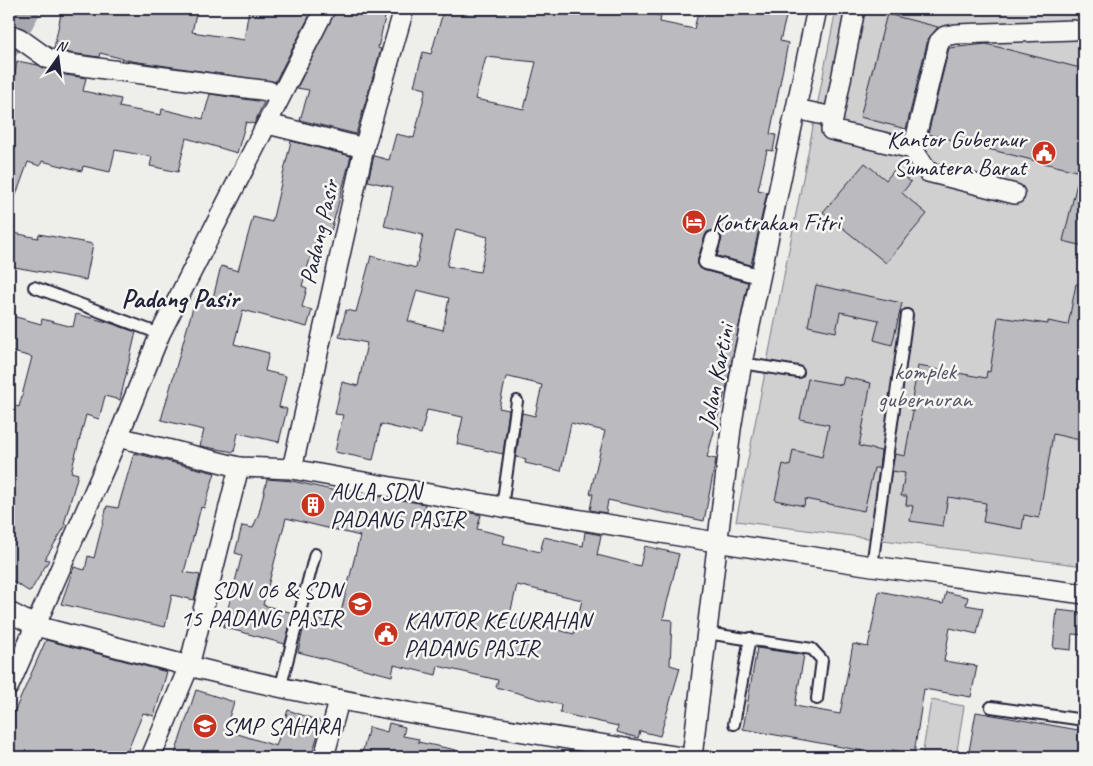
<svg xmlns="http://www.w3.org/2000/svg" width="1093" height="766" viewBox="0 0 1093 766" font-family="Caveat,sans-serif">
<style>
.green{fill:#d0d0d1;stroke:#797986}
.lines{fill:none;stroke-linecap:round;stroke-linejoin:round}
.canal{stroke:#a7a7af;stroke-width:22}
.building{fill:#bbbbbf;stroke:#22223b;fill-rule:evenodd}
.service-casing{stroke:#22223b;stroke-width:14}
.pedestrian-casing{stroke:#22223b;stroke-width:18}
.minor-casing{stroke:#22223b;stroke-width:22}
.service{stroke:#f6f6f2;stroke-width:10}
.pedestrian{stroke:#f6f6f2;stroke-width:14}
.minor{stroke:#f6f6f2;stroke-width:19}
.labels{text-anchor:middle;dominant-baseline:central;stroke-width:5;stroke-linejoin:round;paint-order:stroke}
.poi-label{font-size:24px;fill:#22223b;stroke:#f6f6f2;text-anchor:start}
.street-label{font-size:24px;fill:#22223b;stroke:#f6f6f2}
.park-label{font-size:24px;fill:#565668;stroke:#f6f6f2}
.quarter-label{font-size:26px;font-weight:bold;fill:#22223b;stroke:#f6f6f2}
</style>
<rect width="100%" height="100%" fill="#eeeeeb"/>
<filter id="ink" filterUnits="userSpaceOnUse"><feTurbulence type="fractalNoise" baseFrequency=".02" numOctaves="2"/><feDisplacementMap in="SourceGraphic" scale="10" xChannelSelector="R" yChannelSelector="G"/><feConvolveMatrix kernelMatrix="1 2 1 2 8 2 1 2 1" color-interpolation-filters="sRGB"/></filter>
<g filter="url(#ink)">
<g class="green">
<path d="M836,9h248v557l-348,-45z"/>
<path d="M931,700l33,6 -8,51h-34z"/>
</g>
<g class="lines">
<path class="canal" d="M9,47l21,-38"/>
</g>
<g class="building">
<path d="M62,9h135l-5,23 52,8 5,-31h64l-38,73 -143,-21 -32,-8 -1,4 -29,-4 -16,-5z"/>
<path d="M336,9h51l-9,39 3,1 -25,85 -56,-14 9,-30 -12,-2z"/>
<path d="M444,9h195v2l22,5 -1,6 34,7 5,-20h89l-8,32 8,2 -18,91 6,1 -3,16 -6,-1 -9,40 9,2 -16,73 -34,-9 5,-18 -7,-7 -8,1 -2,4 -7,23v6l5,5 45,12 -21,103 -20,72 9,2 -12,62 -96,-21 -2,13 -16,-3 3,-16h-3l15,-63 -34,-8 -10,48 -36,-8 1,-4 -10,-2 6,-44 13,3 7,-31 -33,-8h-3l-7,31 10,2 -6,44 -46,-10 6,-27 -36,-7 -6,24 -40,-10 -8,36 -38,-8 8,-37 -8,-1 7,-32 16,4 9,-43 -28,-6 7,-27 10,2 15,-56 45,12 7,-33 -39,-9 9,-39 -25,-6 6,-25 15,4 7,-26 18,4 12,-49 -12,-3 9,-34 8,2zM486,57l50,5 -12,47 -49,-10zM456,229l32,8 -8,35 -33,-6zM417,290l32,8 -6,32 -35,-9z"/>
<path d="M887,14l51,13 -10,12 -22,90 -46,-12z"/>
<path d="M986,44l98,25v104l-156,-39 21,-86z"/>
<path d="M17,61l21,4 27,10 21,3 -3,13 38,8 -2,8 42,8 1,-6 41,10 7,-25 54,8 -10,22 -8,-2 -9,31 -51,-15 -8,34 -28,-6 2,-9 -37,-7 -5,22 -27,-6 -1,5 -40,-10 -2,5 -12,-4 -17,47h-2v-131l5,2z"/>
<path d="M291,141l60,15 -21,79 -12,-3 -16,54 5,2 -5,19 10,3 -5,17 -64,-17 -9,34 35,9 -4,18 21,5 -7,31 8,2 -8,33 -41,-9 -4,19 -34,-6 4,-16 -43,-10 35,-123 16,5 9,-36 17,5 15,-54 19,5z"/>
<path d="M865,163l21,17 9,-11 16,13 -9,11 25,21 -41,49 -63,-51z"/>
<path d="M1078,179l6,1v66l-21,-5z"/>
<path d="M9,232l29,6 1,-4 54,10 -7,36 -77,-14z"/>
<path d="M1076,284l8,1v133l-4,22 -27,-6 -14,84 -15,-3 -2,14 -39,-7 3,-19 -38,-6 -5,29 -33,-5 3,-15 -7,-1 1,-9h-6l4,-23 -13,-2 3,-17 10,2 8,-45 -3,-1 8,-44 68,12 1,-7 3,1 8,-55 50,7v-3l20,4z"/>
<path d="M816,285l86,18 -10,42 -18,-5 5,-20 -39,-8 -4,20 -28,-6z"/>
<path d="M76,314l31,8 29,10 -16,68 -15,-4 -6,23 -13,-4 -15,57 7,2 -14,50 2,1 -21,34 4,1 -19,32 -21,-13v-175l10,3 13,-50 -23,-6v-36l32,9 1,-5 31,8z"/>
<path d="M844,377l27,6 -12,63 22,5 -2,17h-5l-10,43 -59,-12 -1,7 -29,-6 8,-36 7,2 3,-16 29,7 7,-32 -29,-6 8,-40 34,6z"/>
<path d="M134,453l81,20 -11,35 -3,-1 -17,65 16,3 -6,25 -22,-5 -7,32 -104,-23 13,-37 11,3 3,-14 6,2 13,-52 11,2z"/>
<path d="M267,479l25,2 84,19 1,-4 48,8 -2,11 39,10 3,-13 16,3 -4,14 28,7 -2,7 37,9 4,-15 39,9 2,-14 16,3 -4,20 43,11 5,-20 34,8 -16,65 9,1 -2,45 10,3 -20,68 -20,-5 -2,7 -21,-6 1,-6 -58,-13 1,-8 -65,-18 2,-7 -60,-14 -2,9 -42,-10 -2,11 -94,-24 8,-35 32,7 22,-88 -74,-18 -23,87 30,8 -8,31 -62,-17 19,-72 -7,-2 7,-27 11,2 6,-15zM517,585l65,15 -8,34 -65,-16z"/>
<path d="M879,591l64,13 3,-12 22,5 -2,8 17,3 -6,26 -27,-6 -6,33 33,5 -6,31 -47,-8 -10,65 -22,-4 -1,6 -148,-27 14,-81 47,7 -9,51 45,8 13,-70 15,3z"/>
<path d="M1057,610l27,3v22l-12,-1 -1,16 -18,-2z"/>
<path d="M46,640l121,32 -13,44 -11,-3 -18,44h-116v-33z"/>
<path d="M196,690l38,12 -9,28 51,16 12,-36 34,12 -11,35h-137z"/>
<path d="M976,712l108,19v26h-116z"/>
<path d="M389,723l16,4 -2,9 16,3 -1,3 38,8 -1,7h-94l8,-30 18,5z"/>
</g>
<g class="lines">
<defs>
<g id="service">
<path d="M34,287l126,47"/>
<path d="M742,363l56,9"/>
<path d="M502,507l15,-106"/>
<path d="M872,566l35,-251"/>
<path d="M706,633l106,16 10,11 -5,39"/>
<path d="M280,689l35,-135"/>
<path d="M991,707l93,13"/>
<path d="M734,724l16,-86"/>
</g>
<path id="pedestrian" d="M713,239l-7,23 56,15"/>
<g id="minor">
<path d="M855,9l-24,121 82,19 15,23 87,22"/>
<path d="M9,34l10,4 28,20 21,6 201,27"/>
<path d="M796,109l37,8"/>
<path d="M268,124l96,24"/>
<path d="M913,149l26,-107 6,-6 11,-2 118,-4"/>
<path d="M118,437l121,30 53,2 210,38 214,35 156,24 212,28"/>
<path d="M292,469l72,-321 40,-139"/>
<path d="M9,612l27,14 153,40 50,-199"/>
<path d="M9,686l109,-249 42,-103 165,-325"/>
<path d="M151,757l38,-91c162,41 326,64 491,91"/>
<path d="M324,757l15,-56"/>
<path d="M692,757l39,-328 11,-66 75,-354"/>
</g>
</defs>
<use href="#service" class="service-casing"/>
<use href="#pedestrian" class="pedestrian-casing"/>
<use href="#minor" class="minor-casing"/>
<use href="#service" class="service"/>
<use href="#pedestrian" class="pedestrian"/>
<use href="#minor" class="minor"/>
</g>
</g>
<defs>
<symbol id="civic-disc" viewBox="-11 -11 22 22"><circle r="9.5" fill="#c8321e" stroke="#f6f6f2"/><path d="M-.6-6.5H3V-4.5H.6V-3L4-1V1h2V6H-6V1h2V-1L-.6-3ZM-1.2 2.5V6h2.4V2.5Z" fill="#fff"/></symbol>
<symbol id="hotel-disc" viewBox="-11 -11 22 22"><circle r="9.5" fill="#c8321e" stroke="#f6f6f2"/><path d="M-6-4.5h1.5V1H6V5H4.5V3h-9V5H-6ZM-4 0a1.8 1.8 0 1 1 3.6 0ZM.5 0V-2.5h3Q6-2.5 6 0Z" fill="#fff"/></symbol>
<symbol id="building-disc" viewBox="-11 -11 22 22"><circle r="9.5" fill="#c8321e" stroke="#f6f6f2"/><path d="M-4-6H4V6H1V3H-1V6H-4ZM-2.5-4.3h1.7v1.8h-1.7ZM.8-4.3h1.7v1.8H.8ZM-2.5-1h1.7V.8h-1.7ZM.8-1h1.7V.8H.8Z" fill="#fff"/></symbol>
<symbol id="school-disc" viewBox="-11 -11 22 22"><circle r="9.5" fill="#c8321e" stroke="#f6f6f2"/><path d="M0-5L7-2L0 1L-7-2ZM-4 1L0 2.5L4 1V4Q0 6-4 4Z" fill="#fff"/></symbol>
</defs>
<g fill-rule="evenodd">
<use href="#civic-disc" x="1030" y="139" width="28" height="28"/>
<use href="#hotel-disc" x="680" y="208" width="28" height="28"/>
<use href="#building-disc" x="299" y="491" width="28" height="28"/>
<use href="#school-disc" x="346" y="590" width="28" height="28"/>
<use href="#civic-disc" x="372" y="620" width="28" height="28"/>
<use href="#school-disc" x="191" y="712" width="28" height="28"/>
</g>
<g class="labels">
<g class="poi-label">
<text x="1026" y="139" text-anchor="end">Kantor Gubernur<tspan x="1026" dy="28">Sumatera Barat</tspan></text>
<text x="712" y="222">Kontrakan Fitri</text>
<text x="330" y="491">AULA SDN<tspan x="330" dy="28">PADANG PASIR</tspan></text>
<text x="342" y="590" text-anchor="end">SDN 06 &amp; SDN<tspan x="342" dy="28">15 PADANG PASIR</tspan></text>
<text x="404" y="620">KANTOR KELURAHAN<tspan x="404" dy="28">PADANG PASIR</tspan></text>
<text x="222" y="726">SMP SAHARA</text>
</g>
<g class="street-label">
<text transform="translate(319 232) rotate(-77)">Padang Pasir</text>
<text transform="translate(716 376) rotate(-79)">Jalan Kartini</text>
</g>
<g class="park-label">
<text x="925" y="371">komplek<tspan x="925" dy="28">gubernuran</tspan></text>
</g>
<g class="quarter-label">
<text x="180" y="298">Padang Pasir</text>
</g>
</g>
<rect width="1093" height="766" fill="none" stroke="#f6f6f2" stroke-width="30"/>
<rect x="15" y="15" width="1063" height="736" fill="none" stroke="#22223b" stroke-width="2" filter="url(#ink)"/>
<g transform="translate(58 58) rotate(14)" stroke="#f6f6f2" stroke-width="4" paint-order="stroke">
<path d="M0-4L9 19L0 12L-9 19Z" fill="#22223b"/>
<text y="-8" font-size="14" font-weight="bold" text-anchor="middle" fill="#22223b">N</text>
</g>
</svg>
